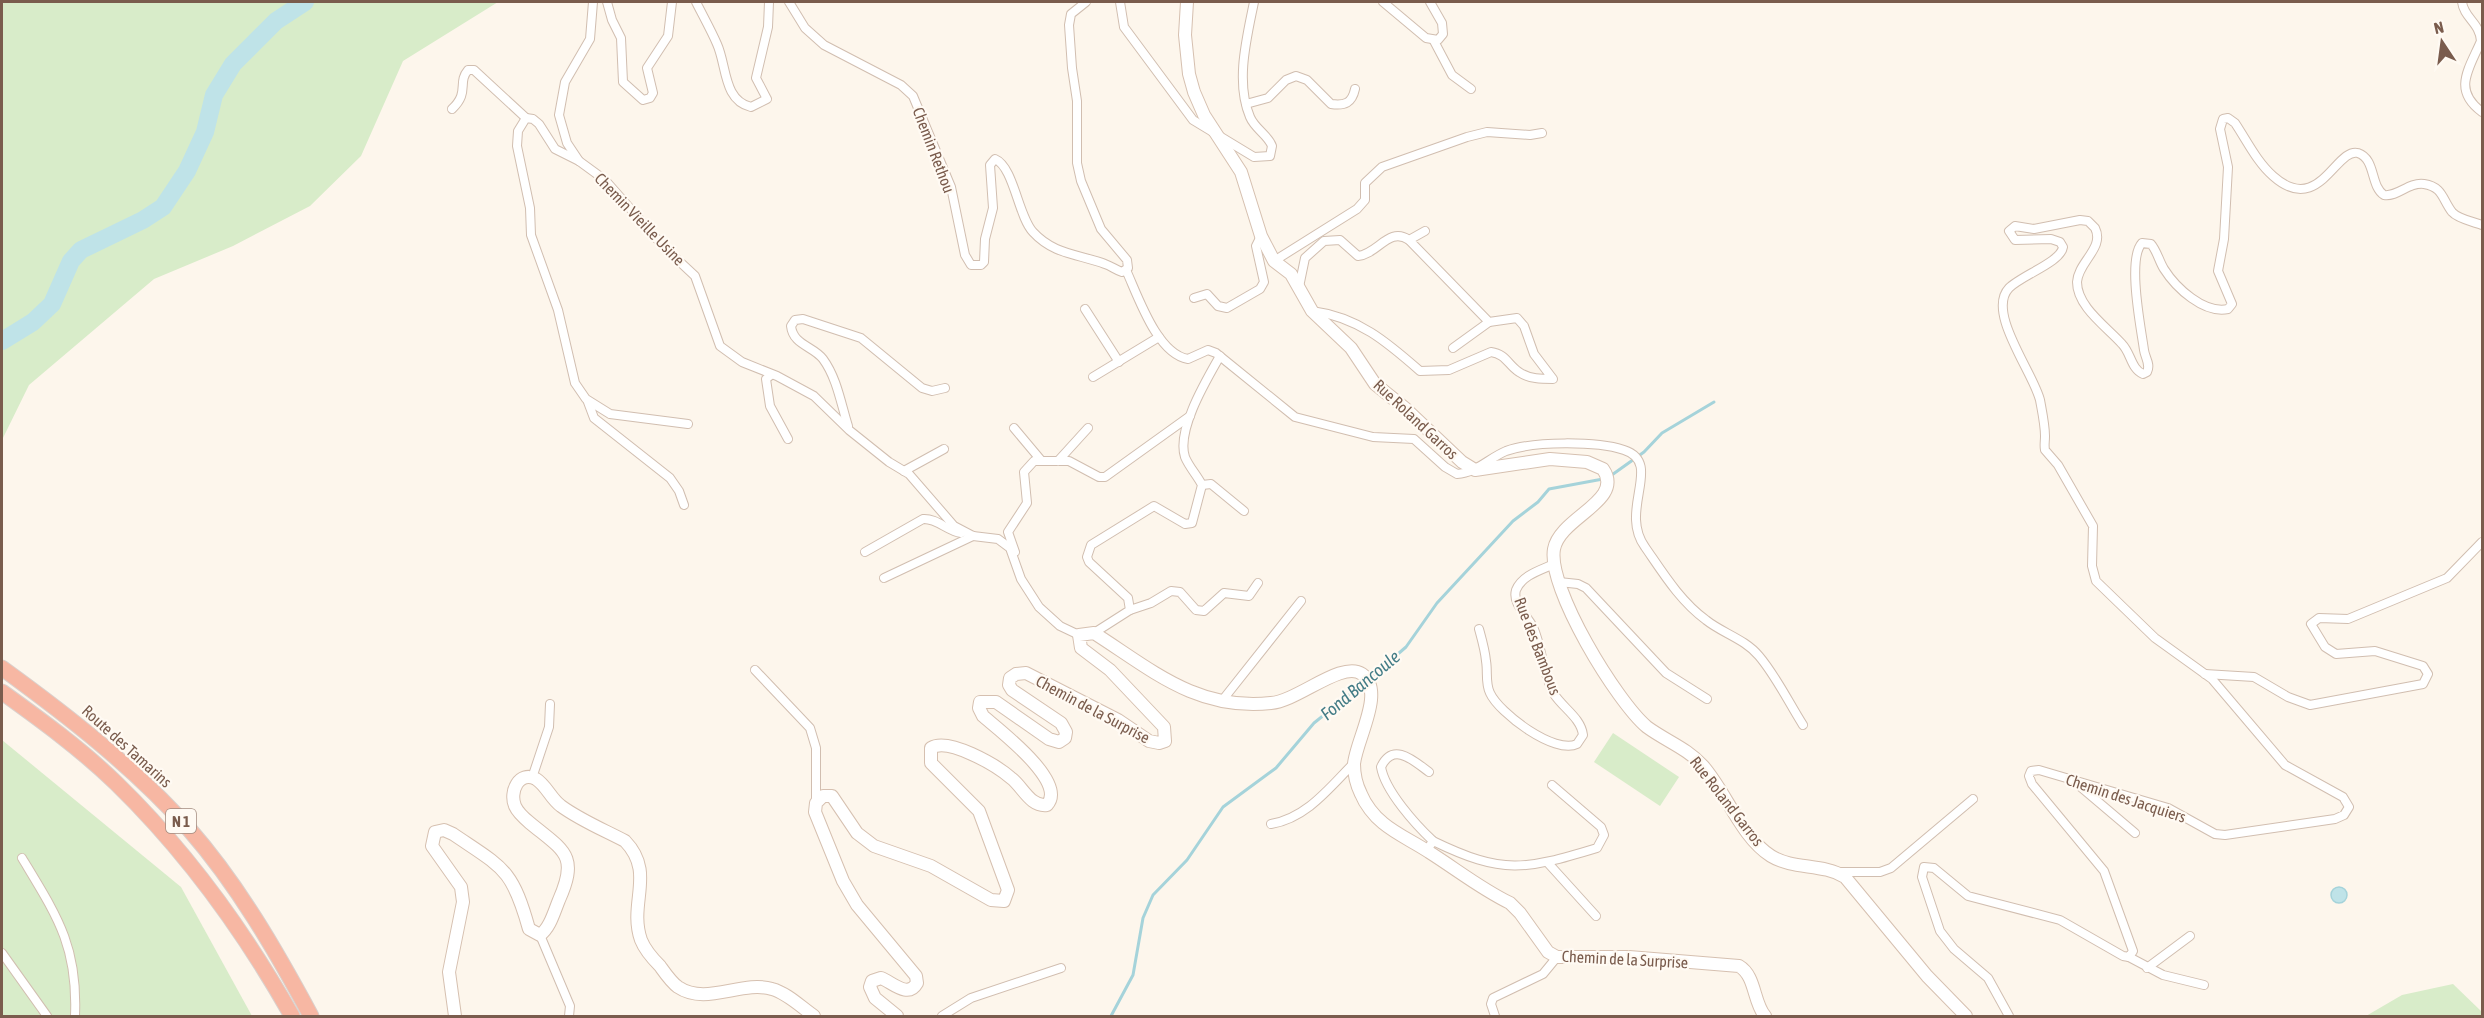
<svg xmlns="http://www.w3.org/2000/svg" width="2484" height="1018" viewBox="0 0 2484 1018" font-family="'Asap Condensed',sans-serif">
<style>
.green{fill:#d8ecc9}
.water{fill:#bfe3e8;stroke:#a5d3da;stroke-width:1.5}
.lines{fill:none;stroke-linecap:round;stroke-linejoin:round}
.stream{stroke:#a5d3da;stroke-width:3}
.river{stroke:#bfe3e8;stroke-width:18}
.street-casing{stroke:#d1beb0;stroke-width:10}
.secondary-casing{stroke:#d6c0b0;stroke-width:14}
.highway-casing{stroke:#dad1cd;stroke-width:17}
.street{stroke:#fff;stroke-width:8}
.secondary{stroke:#fff;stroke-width:12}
.highway{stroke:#f7b7a3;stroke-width:15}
.labels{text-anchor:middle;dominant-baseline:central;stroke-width:4.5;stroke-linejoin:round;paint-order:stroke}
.shield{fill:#fffaf3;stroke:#a28b7f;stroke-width:1.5}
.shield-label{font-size:15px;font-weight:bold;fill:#7a5c4d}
.street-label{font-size:16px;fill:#7a5c4d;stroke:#fffaf3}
.water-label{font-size:18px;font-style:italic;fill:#437c86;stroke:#fffaf3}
</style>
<rect width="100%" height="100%" fill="#fdf6ec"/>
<g class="green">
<path d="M2,2h496l-95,59 -42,95 -51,50 -77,40 -79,33 -125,106 -27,55z"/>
<path d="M1613,733l66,44 -19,29 -66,-44z"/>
<path d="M2,740l179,147 71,129h-250z"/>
<path d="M2453,984l29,28v4h-116l36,-21z"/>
</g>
<circle class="water" cx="2339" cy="895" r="8"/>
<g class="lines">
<g class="stream">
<path d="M1609,477l35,-25 18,-19 52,-31"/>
<path d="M1369,679l37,-32 31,-44 76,-82 25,-19 11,-13 54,-10"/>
<path d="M1111,1016l22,-41 10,-57 10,-23 34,-35 36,-53 53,-39 38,-45 50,-40"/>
</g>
<path class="river" d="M2,341l31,-19 19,-18 19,-43 10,-11 62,-30 20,-13 24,-36 18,-39 9,-37 19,-31 43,-43 29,-19"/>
<defs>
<g id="street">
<path d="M607,2l5,18 9,18 2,44 20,18 7,-2 3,-5 -6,-25 21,-32 4,-34"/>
<path d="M696,2c7,14 15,28 21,42 10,22 6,56 34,63l16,-8 -11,-21 12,-51 1,-25"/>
<path d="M789,2l16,26 19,17 77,40 12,11 38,91 14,68 6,10h10l3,-3 1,-23 8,-31 -3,-43 5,-6c19,8 23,57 38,73 21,23 46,22 72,32 6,2 11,6 17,8l6,-4 -1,-8 -26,-31 -20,-48 -4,-18v-62l-5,-33 -3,-43 2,-11 15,-12"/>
<path d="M1120,2l4,25 69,93 61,37 16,-1 2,-10c-4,-11 -17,-17 -22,-29 -15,-35 -3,-80 4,-115"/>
<path d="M1383,2l43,36 12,2 5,-6 -1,-11 -12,-21"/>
<path d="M2462,2c2,16 18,21 19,39 -12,28 -29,49 1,71"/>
<path d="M1434,41l18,34 19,14"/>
<path d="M1246,104l22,-6 18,-18 10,-4 11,4 24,24c14,2 21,-1 24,-15"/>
<path d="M452,109c18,-17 5,-26 16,-39h6l52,48"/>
<path d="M579,161l-12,-18 -8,-28 6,-33 25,-43 3,-37"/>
<path d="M1274,261l83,-52 8,-9v-17l17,-16 85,-30 20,-5 43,3 12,-2"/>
<path d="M1126,270c12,26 31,84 62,89l20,-9 8,3 79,64 78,20 41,2 31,28 12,7c19,-1 32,-16 49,-23 28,-10 90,-10 118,-1 40,13 -6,60 21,97 18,26 35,54 61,73 16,13 39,19 53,36 17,20 30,47 44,69"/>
<path d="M1299,287l6,-29 19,-17 16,-1 18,16c20,-2 31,-30 51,-16"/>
<path d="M1194,298l13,-4 11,12 9,2 33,-19 4,-7 -8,-36 5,-10"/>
<path d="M1085,309l34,53"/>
<path d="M1312,311c46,6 75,31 108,60l29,-1 42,-18c15,2 17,13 28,20 10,7 23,7 34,7l-19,-25 -10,-28 -7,-8 -28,4 -80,-82 16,-9"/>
<path d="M1453,348l36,-26"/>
<path d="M771,375l-5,4 4,27 18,33"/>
<path d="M1093,377l66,-40"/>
<path d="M588,402l6,16 76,60 9,13 5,14"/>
<path d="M688,424l-78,-10 -24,-15 -11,-16 -17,-73 -27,-75 -1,-27 -13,-62 1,-15 8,-13 7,1 6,5 16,25 24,12 26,19 59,67 31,29 25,70 22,16 35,14 37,20 35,34 40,32 20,12 45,52 19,10 25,3 12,9 11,31 18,28 21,19 19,9"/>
<path d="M848,426c-7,-22 -11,-48 -25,-67 -10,-13 -30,-14 -32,-33l4,-6 8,-1 58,19 61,50 10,3 13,-3"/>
<path d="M1014,428l26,31"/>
<path d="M1058,461l30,-33"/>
<path d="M904,471l40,-22"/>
<path d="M1202,485l9,-1 33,27"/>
<path d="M865,552l58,-33c14,-1 24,12 38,14"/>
<path d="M1015,552l-7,-20 19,-29 -3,-31 10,-11h35l30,16h6l85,-61"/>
<path d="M884,578l89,-42"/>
<path d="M1559,582l19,2 8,4 80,85 41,26"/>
<path d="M1130,610l21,-7 20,-12 9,1 16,18 8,1 20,-18 25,3 9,-13"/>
<path d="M1479,629c3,11 6,21 7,32 2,11 -1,22 4,32 9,20 65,62 87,51l6,-9c-2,-17 -20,-27 -29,-41 -12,-21 -11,-45 -21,-67 -6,-12 -21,-23 -17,-37 6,-15 25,-20 38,-26"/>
<path d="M1094,633l36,-23 -2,-12 -39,-36 -2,-5 4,-12 63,-39 31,18 7,-1 10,-38c-5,-10 -13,-18 -17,-28 -9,-27 22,-78 35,-101"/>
<path d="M755,670l55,58 6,20v55"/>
<path d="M2205,674l49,3 34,20 22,8 113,-21 5,-10 -5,-8 -48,-15 -39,3 -11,-7 -14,-23 8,-6 29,1 99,-41 35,-36"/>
<path d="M1221,702l80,-101"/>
<path d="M1429,772c-15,-11 -36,-31 -48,-5 4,24 35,58 52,74"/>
<path d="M532,778l17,-51 1,-23"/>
<path d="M2076,783l59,50"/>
<path d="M1271,824c36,-6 59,-37 83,-61"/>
<path d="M1427,850l6,-9c70,34 92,29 164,7l7,-13 -3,-8 -49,-42"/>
<path d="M22,858c35,58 56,88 53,158"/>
<path d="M1548,863l48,53"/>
<path d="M1838,872h42l11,-4 82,-69"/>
<path d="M540,935l30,71 -1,10"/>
<path d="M2,953l45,63"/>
<path d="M2129,957l34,18 41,10"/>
<path d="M2147,968l43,-32"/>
<path d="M942,1016l29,-18 90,-30"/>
<path d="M1495,1016l-4,-12 2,-6 50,-24 14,-17"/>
<path d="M2009,1016l-21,-38 -34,-29 -14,-18 -18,-54 2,-10 10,1 34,28 92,24 63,36 6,1 4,-6 -29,-80 -72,-87 -3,-8 2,-5 8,-1 129,38 47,26 10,1 110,-16 9,-4 5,-8 -6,-10 -58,-32 -73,-86 -57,-41 -59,-57 -4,-15 1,-40 -35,-61 -13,-15c-1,-5 0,-8 0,-14 0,-11 -3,-25 -5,-36 -7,-28 -54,-88 -31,-112 13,-13 52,-26 54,-41l-3,-5 -9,-3 -36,1 -6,-9 6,-5 19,3 46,-9 8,1 7,7c10,20 -17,34 -18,54 0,25 30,45 45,62 9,9 9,25 21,30l4,-2c4,-8 -2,-14 -3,-22 -3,-22 -17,-91 -2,-107l9,1c6,7 8,17 13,25 12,19 40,45 64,40l4,-5 -14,-33 6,-32 4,-72 -8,-38 3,-10 5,-1 7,5c12,18 22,39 38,53 46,41 63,-29 85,-23 18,6 12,33 26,42 14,2 24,-13 40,-11 19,3 18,15 28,28 6,7 22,10 30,13"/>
</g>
<g id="secondary">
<path d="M1187,2l-2,33 4,39 5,18 10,23 37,57 20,64 13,25 17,13 21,37 39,37 24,36 31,25 56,53 13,8 75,-11 37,3 16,7c22,32 -43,48 -49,80 -7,39 63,153 93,178 19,14 40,21 56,39 23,26 38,71 68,90 23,14 51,7 74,21l82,99 39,40"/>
<path d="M455,1016l-6,-44 14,-70 -2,-15 -29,-41 3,-14 9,-2 9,4c50,34 59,34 76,95l11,6c10,-7 14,-23 19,-35 20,-45 5,-49 -29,-77 -6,-5 -12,-10 -15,-17 -6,-14 4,-36 21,-27 10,6 15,20 25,27 19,14 43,24 64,35 31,32 3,62 16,99 4,10 12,19 19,26 5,7 11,16 18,21 28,19 64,-7 94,2 15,4 29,18 42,27"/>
<path d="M897,1016l-22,-18 -5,-11 2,-6 9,-3c11,4 27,21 36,5l-1,-7 -59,-71 -14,-24 -28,-69 1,-9 7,-7h9l25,37 17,13 57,20 60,34 13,1 4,-11 -29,-79 -48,-48v-15c17,-11 65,17 80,30 12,9 19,29 36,27 21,-23 -48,-75 -64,-89l-4,-8 1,-6h16l53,37 10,3 6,-4 1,-6 -5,-9 -49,-33 -3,-5 1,-7 6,-4 10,-1 92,47 31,21 10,2 6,-2 -1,-14 -54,-57 -29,-22 -2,-13 15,-2c58,37 103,78 177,70 27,-2 71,-43 91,-29 24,17 -6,66 -8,90 0,11 2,20 7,30 4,10 13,22 22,29 13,11 31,19 46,29 27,17 52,37 81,51l10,10 28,39 9,5h72l110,9c17,10 14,36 26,50"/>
</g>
<g id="highway">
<path d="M2,668c66,48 132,99 187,161 49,56 87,122 122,187"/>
<path d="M2,692c39,28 79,57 114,91 71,69 128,148 176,233"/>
</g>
</defs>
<use href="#street" class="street-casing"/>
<use href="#secondary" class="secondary-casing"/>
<use href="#highway" class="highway-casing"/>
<use href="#street" class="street"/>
<use href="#secondary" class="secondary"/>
<use href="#highway" class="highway"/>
</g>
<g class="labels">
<rect class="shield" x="166" y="809" width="30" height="24" rx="4.5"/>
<g class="shield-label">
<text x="181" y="821">N 1</text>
</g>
<g class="street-label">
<text transform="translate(934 150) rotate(69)">Chemin Rethou</text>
<text transform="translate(640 219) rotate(46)">Chemin Vieille Usine</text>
<text transform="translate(1416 419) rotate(43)">Rue Roland Garros</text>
<text transform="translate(1538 646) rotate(69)">Rue des Bambous</text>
<text transform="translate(1093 709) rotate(28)">Chemin de la Surprise</text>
<text transform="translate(127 746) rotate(42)">Route des Tamarins</text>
<text transform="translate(2126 798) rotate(18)">Chemin des Jacquiers</text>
<text transform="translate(1727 801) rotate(52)">Rue Roland Garros</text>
<text transform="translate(1625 959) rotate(3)">Chemin de la Surprise</text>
</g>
<g class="water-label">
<text transform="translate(1360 685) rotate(-40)">Fond Bancoule</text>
</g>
</g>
<rect width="2484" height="1018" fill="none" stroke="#7a5c4d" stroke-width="6"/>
<g transform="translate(2442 42) rotate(347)" stroke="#fffaf3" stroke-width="4.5" paint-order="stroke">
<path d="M0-4.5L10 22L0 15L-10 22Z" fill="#7a5c4d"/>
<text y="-9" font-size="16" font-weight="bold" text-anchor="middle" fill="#7a5c4d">N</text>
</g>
</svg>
